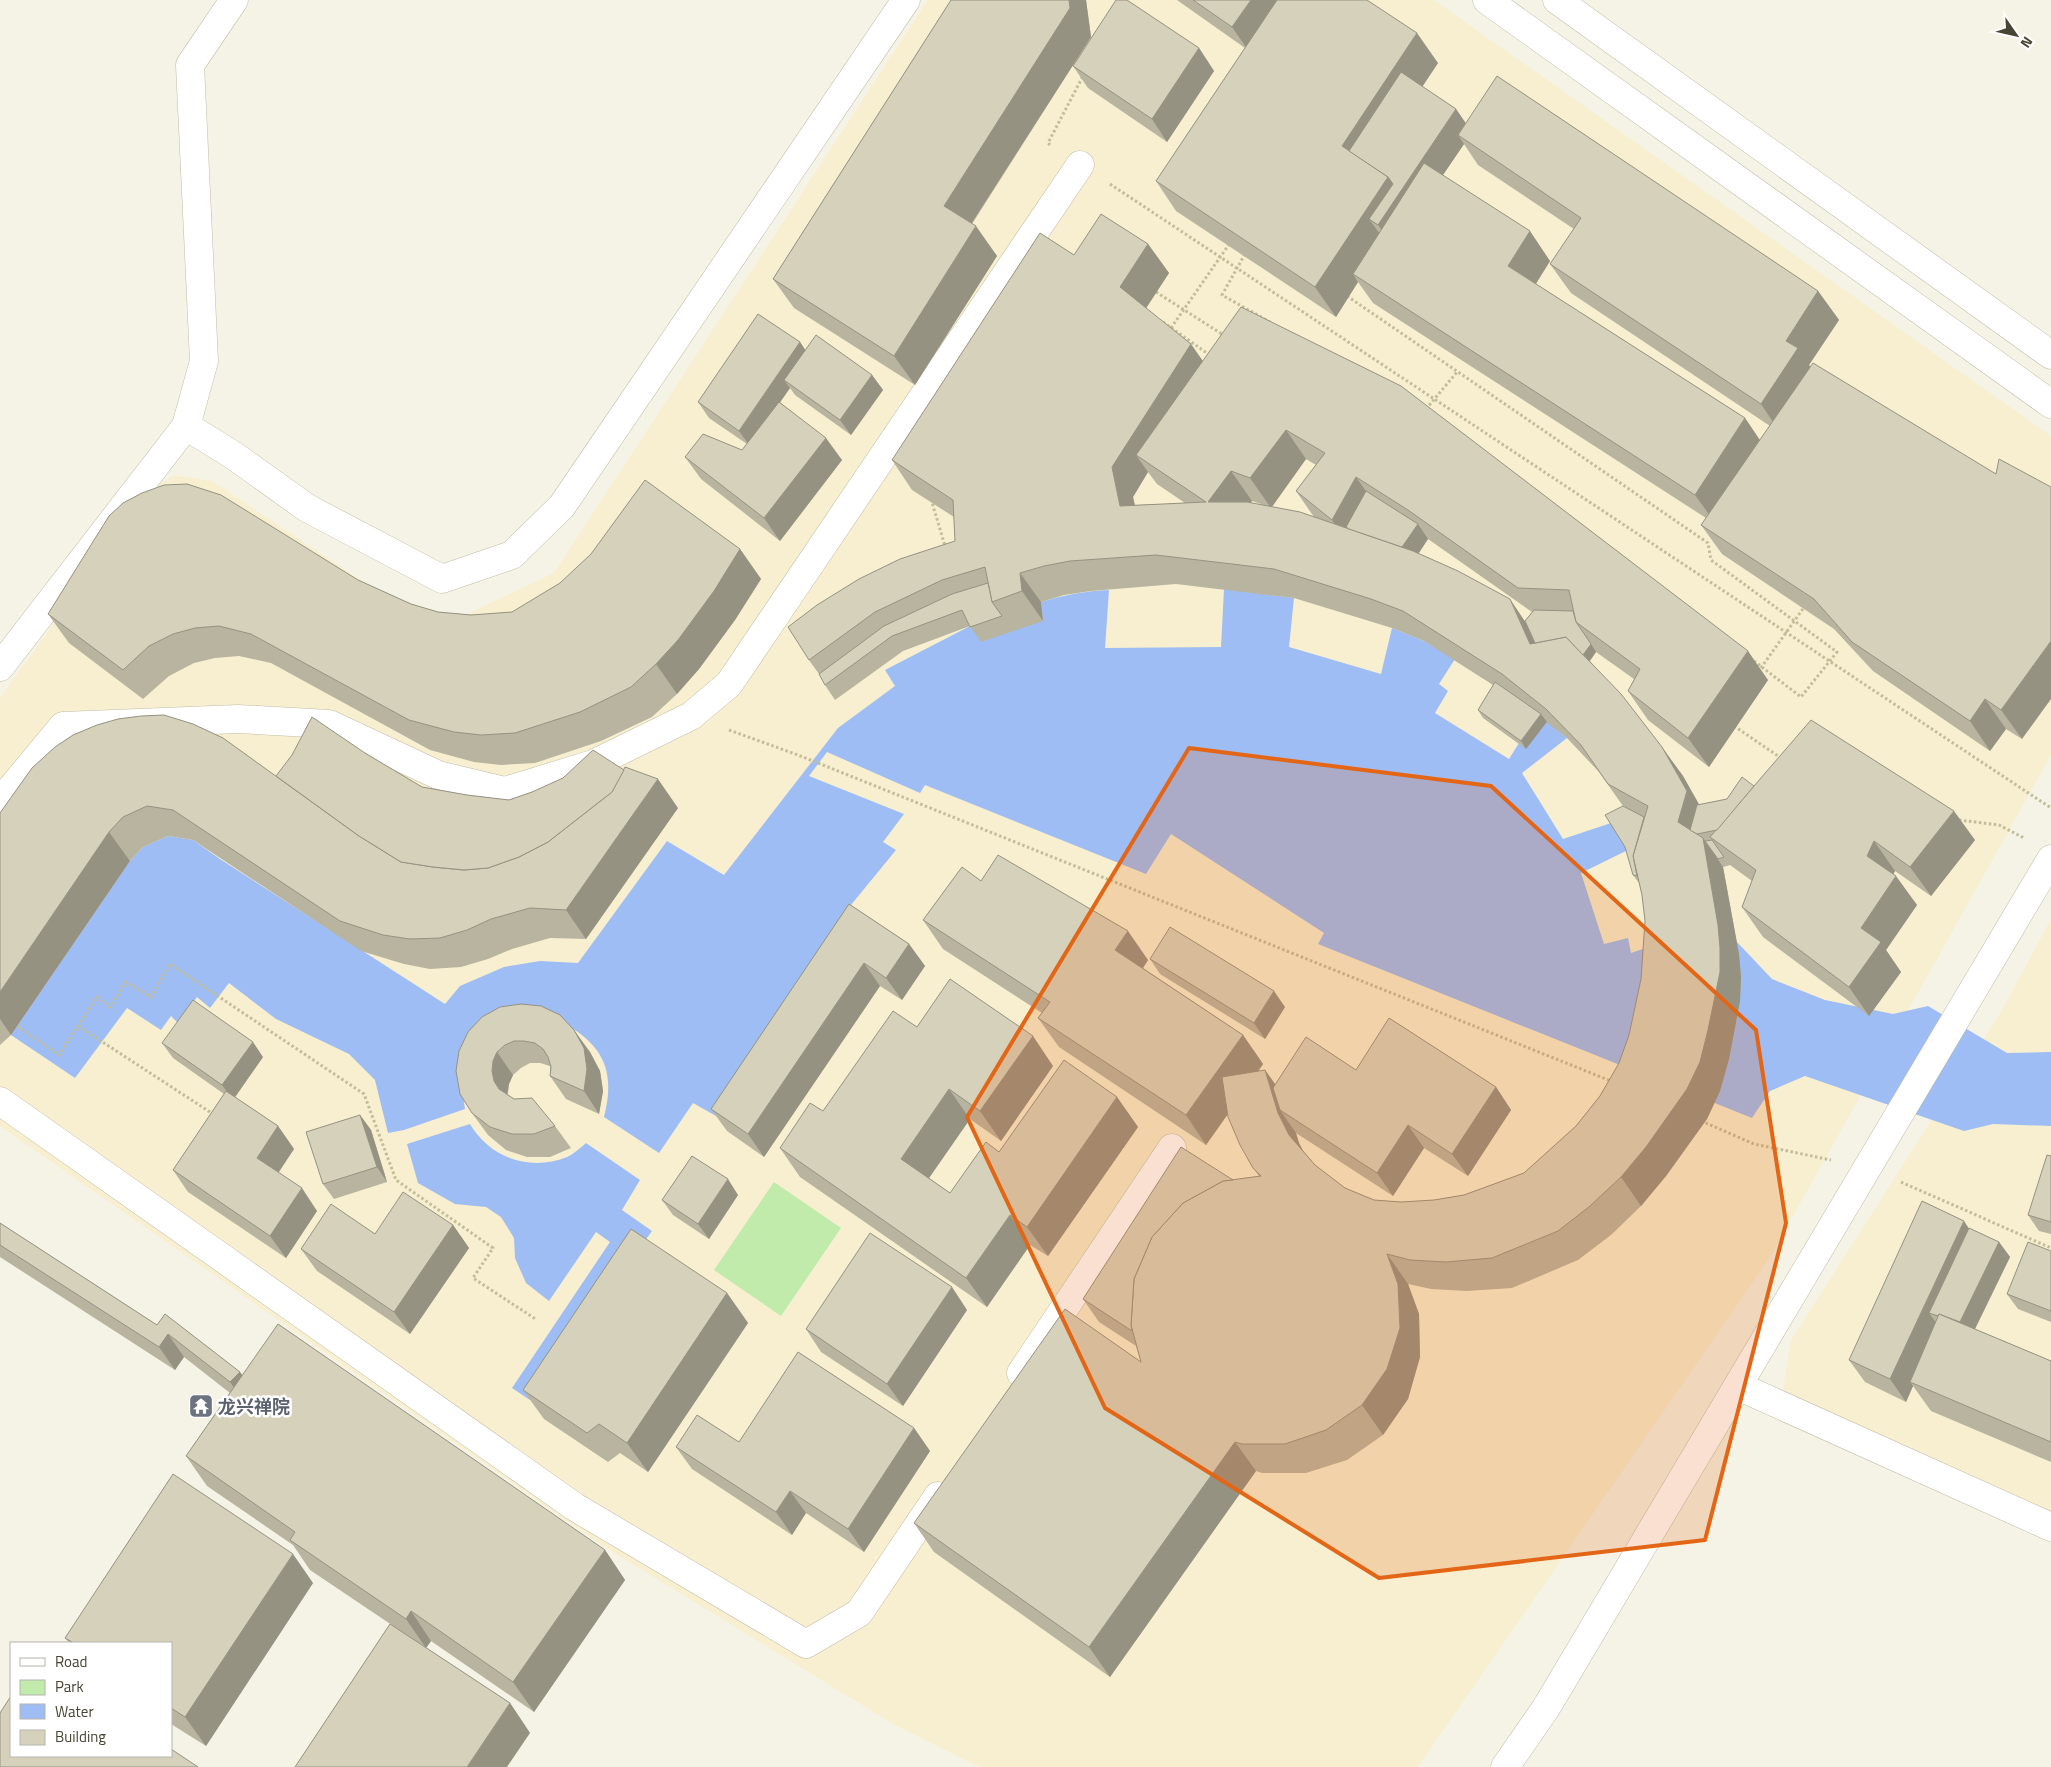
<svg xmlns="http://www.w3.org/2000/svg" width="2051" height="1767" viewBox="0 0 2051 1767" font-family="'Titillium Web','Noto Sans SC',sans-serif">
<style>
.commercial{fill:#f7efcf}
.green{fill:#c0ebab}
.water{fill:#9ebdf4}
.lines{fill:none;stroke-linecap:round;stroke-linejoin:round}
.street-casing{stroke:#c0bda7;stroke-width:29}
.path{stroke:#c2bd98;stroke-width:3;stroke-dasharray:2.5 2.5;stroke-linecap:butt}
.street{stroke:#fff;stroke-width:28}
.path-bridge{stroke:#c2bd98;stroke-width:3;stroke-dasharray:2.5 2.5;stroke-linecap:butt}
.wall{fill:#b8b4a0;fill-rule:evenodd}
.shaded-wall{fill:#969282}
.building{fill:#d6d1ba;stroke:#969282}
.marked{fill:#e36516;fill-opacity:0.2;stroke:#e36516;stroke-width:4;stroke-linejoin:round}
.labels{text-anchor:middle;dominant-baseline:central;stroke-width:5;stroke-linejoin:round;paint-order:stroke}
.worship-label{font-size:18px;font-weight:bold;fill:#5b616d;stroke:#fff;text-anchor:start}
</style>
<rect width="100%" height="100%" fill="#f4f3e5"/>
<g class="commercial">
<path d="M928,0h506l617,436v319l-282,504 -351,508h-439l-86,-43 -293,-180 -600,-418v-428l152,-210 23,-13 37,6 182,121 67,15 93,-44z"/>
<path d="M2051,919v595l-251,-110 -17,-15 8,-49 211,-330z"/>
</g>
<path class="green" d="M774,1182l67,46 -60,88 -67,-46z"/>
<g class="water">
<path d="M1224,589l70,9 -5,49 92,27 11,-46 32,13 31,18 -16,25 9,7 -13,22 74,46 10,-16 7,5 21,-26 20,16 -45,35 41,66 48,-16 17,27 -47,23 23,71 24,-6 3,15 32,-11 72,-2 37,39 53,21 68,14 35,-8 79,47 44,-1v74l-58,-2 -29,7 -159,-55 -35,15 -18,27 -434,-174 6,-11 -153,-99 -25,40 -221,-89 -5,8 -93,-41 -18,24 95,38 -21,28 13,8 -50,61 -121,210 -32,-18 -34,50 -55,-36c12,-47 -1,-72 -42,-95l-100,67 3,20 -61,21 -16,3 -13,-53 -26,-26 -73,-35 -47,-36 -19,25 -13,-11 -19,26 -7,-7 -10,14 -34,-22 -52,70 -64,-43 119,-174 13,-14 25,-11 25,4 27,19 225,145 15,-18 44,-19 36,-6 38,2 89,-122 57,34 114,-147 57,-42 -10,-16 87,-45 71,-4 -2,-19c23,-7 44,-11 68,-12l-4,58 116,-1z"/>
<path d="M470,1124c20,34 60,48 97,33 7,-3 13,-9 19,-14l54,37 -18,30 30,21 -122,169 -18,-12 98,-146 -14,-10 -47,69 -23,-18 -11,-25 -1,-20 -13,-21 -15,-10 -31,-3 -37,-21 -11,-39z"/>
</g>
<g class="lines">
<defs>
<g id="street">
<path d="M1487,0l564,404"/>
<path d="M1557,0l494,355"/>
<path d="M186,426l18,-65 -14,-296 44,-65"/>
<path d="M0,667l186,-241 47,29 74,53 135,71 70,-24 50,-49 344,-506"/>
<path d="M0,802l63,-76 175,-7 91,5 109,51 67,16 88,-27 98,-48 38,-32 351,-519"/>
<path d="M0,1101l575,406 231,137 53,-31 79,-117"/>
<path d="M1021,1373l151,-225"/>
<path d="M1738,1386l313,141"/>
<path d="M1505,1767l41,-59 505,-849"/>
</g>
</defs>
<use href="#street" class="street-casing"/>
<g class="path">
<path d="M1050,145l-2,-2 35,-67"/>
<path d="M1110,184l941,624"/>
<path d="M1156,292l69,44"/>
<path d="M1163,322l48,34"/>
<path d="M931,499l14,47"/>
<path d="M1754,661l47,36"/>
<path d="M1734,726l47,32"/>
<path d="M729,730l69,25 813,326"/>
<path d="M1959,820l40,5 25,13"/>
<path d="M17,1026l42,29 38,-58 13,10 16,-25 25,15 19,-33 194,130 32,86 97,68 -20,30 64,42"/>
<path d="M78,1026l135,88"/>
<path d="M1701,1121l53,23 77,16"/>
<path d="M1901,1182l150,66"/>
</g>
<use href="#street" class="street"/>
<g class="path-bridge">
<path d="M1245,254l-23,41 48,27"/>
<path d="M1347,296l361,247 3,17 126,92 -36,45"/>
<path d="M1171,328l59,-85"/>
<path d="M1426,409l31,-37"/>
<path d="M1758,672l47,-66"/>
</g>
</g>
<g class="wall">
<path d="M951,0h135l5,37 -119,187 25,32 -82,129 -121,-77 -21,-29z"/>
<path d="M1177,0h190l71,63 -16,24 34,22 10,15 352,167 21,29 -30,45 213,374 -16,-10 -16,22 -117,-80 -39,-42 -112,-75 -21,-29 5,-7 -333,-215 -15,-21 -22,35 -160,-106 -20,-30 89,-133zM1464,144l14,21 96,64 -24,35 21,29 199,133 -10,14 -15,-22 -209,-134 14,-23 -107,-86z"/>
<path d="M1199,48l15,23 -47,71 -79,-54 -15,-22z"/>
<path d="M1148,244l21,29 -23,35 57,53 565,319 -59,87 -61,-47 -20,-29 6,-12 -38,-27 -6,9 93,115 16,29 28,-6 27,-13 221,54 -44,56 -36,-25 -2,3 24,31 -31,45 15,22 -32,44 -106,-79 -21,-30 10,-26 -22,-16 -7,2 16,87 2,23 -1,24 -11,58 -9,32 -13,28 -41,57 -25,30 -30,29 -33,25 -66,28 -45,3 -36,-2 -23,-5 11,30 1,43 -12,42 -25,36 -36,25 -41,13h-44l-6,-2 -146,206 -176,-125 -20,-29 227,-161 -5,-16 -37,-24 -16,-23 150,-119 26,-4 -6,-8 -25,-54 -22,31 -147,-98 -21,-29 4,-5 -99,-64 -20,-29 58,-39 167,79 -5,8 100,67 20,29 -5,8 7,-2 11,15 80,-15 140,17 15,23 -43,66 -44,-28 -31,48 -97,-63 3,10 4,8 12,14 30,23 29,12 27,2 33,-2 30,-5 60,-22 52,-47 24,-30 19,-33 10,-28 12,-56 4,-58 -3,-26 -3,-12 -6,-8 -10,-69 -24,-34 -32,-34 -21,-16 -20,27 -43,-31 -5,-8 15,-25 -69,-44 -32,-13 -98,-30 -118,-14 -85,7 -27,4 -23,7 2,19 -62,21 -11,-16 -67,25 -68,49 -10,-15 -6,-11 -10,-14 146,-119 -1,-24 -42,-27 -20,-30 182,-205zM1306,459l10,6 -20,26 18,26 -42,-10zM1148,472l9,12 28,19 -50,2 -2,-8zM1252,501l12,4 -14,-2zM1428,539l104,73 -7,9 -107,-67z"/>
<path d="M800,342l5,8 67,25 11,15 -32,45 -56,-40 -5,-7 -10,14 62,58 -62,81 -79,-62 -16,-22 57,-7 5,-6 -38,-26 -11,-16z"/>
<path d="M740,549l21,30 -26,41 -36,49 -22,25 -25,23 -51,24 -66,22 -34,2 -27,-3 -44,-12 -159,-87 -32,-7 -24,2 -21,5 -25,13 -26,23 -74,-56 -21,-29 310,-34 53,24 27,8 33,3 41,-3z"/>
<path d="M365,753l57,34 45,8 42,5 23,-8 146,16 -92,131 -36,-1 -38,11 -24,10 -27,8 -31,2 -26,-5 -43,-13 -168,-111 -25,-4 -25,11 -13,14 -119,174 -11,10v-232l276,-37z"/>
<path d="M849,904l60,40 16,22 -23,34 -22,-14 -116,171 -37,-26 -16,-22z"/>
<path d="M1150,959l135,48 -20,32 -105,-65z"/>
<path d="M500,1007l90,45 10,19 3,20 -4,23 -33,-15 -16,-23v-10l-10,-3h-10l-9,5 -8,7 -4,9 -1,11 47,31 16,22 -21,9h-23l-21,-7 -18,-15 -16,-22z"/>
<path d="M917,1027l136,39 -52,75 -31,-22 -41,59 21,15 49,-41 118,-55 21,30 -90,129 -18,-11 -43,62 -187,-130 -20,-29 43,-37z"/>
<path d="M162,1043l101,14 -28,40 43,29 16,23 -16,23 39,39 -31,47 -98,-66 -15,-22 51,-76 -51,-36z"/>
<path d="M360,1115l11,15 16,52 -53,17 -11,-15z"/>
<path d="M2051,1156v78l-12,-3 -11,-16z"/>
<path d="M738,1195l-29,44 -36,-24 -11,-15z"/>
<path d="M0,1223l157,102 83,47 2,3 363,175 20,30 -91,132 -103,-71 -5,7 84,55 20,30 -104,-85 -116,-78 -17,-25 -86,-59 -21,-30 44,-63 -46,-36 -9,13 -175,-113z"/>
<path d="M453,1225l16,23 -59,86 -93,-63 -16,-22 74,-15z"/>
<path d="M1969,1228l30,14 11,15 -35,72 76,32v101l-120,-51 -18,-25 -7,16 -41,-20 -16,-22z"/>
<path d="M2051,1251v71l-33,-13 -11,-15z"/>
<path d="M727,1293l21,30 -100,149 -28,-19 -12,9 -64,-43 -21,-29z"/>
<path d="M967,1310l-64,96 -82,-54 -15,-23z"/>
<path d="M914,1428l16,23 -66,101 -58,-39 -14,22 -100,-66 -16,-22z"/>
<path d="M313,1583l-107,163 -35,-22v-81h-102l-4,-5z"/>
</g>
<g class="shaded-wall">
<path d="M1069,0h17l5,37 -127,198 -20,-29z"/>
<path d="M1251,0h31l-34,50 -16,-23z"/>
<path d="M1417,33l21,30 -70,105 -26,-22z"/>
<path d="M1199,48l15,23 -47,71 -15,-23z"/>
<path d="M1456,109l16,23 -14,3 6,9 -70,103 -16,-22 -9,-6 16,22 -32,33 5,8 -22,35 -21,-30 73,-110z"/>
<path d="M976,226l21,30 -82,129 -21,-29z"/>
<path d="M1530,231l20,30 -22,35 -20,-30z"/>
<path d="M1148,244l21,29 -28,43 -21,-29z"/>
<path d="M1818,291l21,29 -30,45 9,12 -37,57 -20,-30 25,-63z"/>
<path d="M800,342l10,15 -26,23 6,8 -40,58 -11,-15z"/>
<path d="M1191,344l21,30 -76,81 12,17 -15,25 8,38 -21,-29 -8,-39z"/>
<path d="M872,375l11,15 -32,45 -11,-15z"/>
<path d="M1745,418l20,30 -49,76 -21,-29z"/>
<path d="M1286,430l20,29 -35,49 -21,-30z"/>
<path d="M826,438l16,22 -62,81 -16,-23z"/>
<path d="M1231,471l21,30 -24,31 -20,-30z"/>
<path d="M1356,477l21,30 -31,20 11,15 -5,8 -20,-30z"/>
<path d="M1418,524l10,15 -21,32 -11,-15z"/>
<path d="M740,549l21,30 -26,41 -36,49 -22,25 -21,-30z"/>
<path d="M1020,573l21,29 2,19 -21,-30z"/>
<path d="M1510,599l20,30 17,36 -17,-21z"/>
<path d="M2051,641v58l-29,40 -21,-29z"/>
<path d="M1591,644l5,8 -10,14 -5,-8z"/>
<path d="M1748,651l20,29 -59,87 -21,-29z"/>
<path d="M1985,699l21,30 -16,22 -20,-30z"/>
<path d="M1541,714l6,8 -21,27 -5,-8z"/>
<path d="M1662,747l21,29 25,44 -20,16 -10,-14z"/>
<path d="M658,779l20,29 -92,131 -20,-29z"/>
<path d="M1954,811l21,29 -44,56 -21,-29z"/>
<path d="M109,832l21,29 -119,174 -11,-16v-27z"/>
<path d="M1703,838l20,29 16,87 2,23 -1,24 -11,58 -9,32 -13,28 -41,57 -25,30 -20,-29z"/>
<path d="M1874,841l21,30 -7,14 -21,-29z"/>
<path d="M1896,876l21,29 -31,45 15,22 -32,44 -20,-29 12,-59z"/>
<path d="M1128,931l20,29 -12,19 -21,-29z"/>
<path d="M909,944l16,22 -23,34 -16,-22z"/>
<path d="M864,963l16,23 -116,171 -16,-23z"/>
<path d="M1274,991l11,16 -20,32 -11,-16z"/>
<path d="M574,1030l16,22 10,19 3,20 -4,23 -15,-23z"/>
<path d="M1243,1035l20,29 -57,81 -20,-30z"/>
<path d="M1033,1036l20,30 -52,75 -21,-30z"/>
<path d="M253,1042l10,15 -30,43 -11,-15z"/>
<path d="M497,1052l16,23 -4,9 -2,10 2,10 -15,-23 -2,-10 1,-10z"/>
<path d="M1265,1070l21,30 -6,10 16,23 3,10 11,21 -21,-29 -11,-22z"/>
<path d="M1496,1087l15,23 -43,66 -16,-22z"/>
<path d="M949,1089l21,30 -48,69 -21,-29z"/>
<path d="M1117,1097l21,30 -90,129 -21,-29z"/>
<path d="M360,1115l11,15 16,52 -10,-15z"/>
<path d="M1408,1125l16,23 -31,48 -16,-23z"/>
<path d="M278,1126l16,23 -21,32 -16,-23z"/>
<path d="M728,1179l10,16 -29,44 -11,-15z"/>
<path d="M302,1188l15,23 -31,47 -16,-22z"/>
<path d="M1010,1215l20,30 -43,62 -21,-29z"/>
<path d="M1964,1221l15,23 -50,69 11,15 -30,54 3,4 -7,16 -16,-23z"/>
<path d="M453,1225l16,23 -59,86 -16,-22z"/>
<path d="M1999,1242l11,15 -40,82 -11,-16z"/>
<path d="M1387,1254l21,30 11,30 1,43 -12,42 -25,36 -21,-30z"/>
<path d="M952,1287l15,23 -64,96 -16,-22z"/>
<path d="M727,1293l21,30 -100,149 -21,-29z"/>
<path d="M168,1334l16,23 -9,13 -16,-23z"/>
<path d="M240,1372l16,22 -10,11 -16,-23z"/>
<path d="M914,1428l16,23 -66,101 -16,-23z"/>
<path d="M1235,1442l21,29 -146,206 -21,-30z"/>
<path d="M790,1491l16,22 -14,22 -16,-23z"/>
<path d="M605,1550l20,30 -91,132 -21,-30z"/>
<path d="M293,1554l20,29 -107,163 -21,-29z"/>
<path d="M411,1611l20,30 -5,7 -20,-29z"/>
<path d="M510,1703l20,30 -23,34h-40z"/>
</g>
<g class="building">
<path d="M951,0h118l1,8 -126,198 32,20 -82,130 -121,-77z"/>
<path d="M1116,0h11l72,48 -47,71 -79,-53z"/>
<path d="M1193,0h58l-19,27z"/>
<path d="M1277,0h90l50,33 -75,113 46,31 -73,110 -159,-106z"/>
<path d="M1401,72l55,37 -78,116 -9,-6 24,-35 -5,-7 -39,-26z"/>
<path d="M1497,76l321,215 -32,50 12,7 -37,56 -211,-140 31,-46 -123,-83z"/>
<path d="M1424,163l106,68 -22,35 237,152 -50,77 -342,-221z"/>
<path d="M1101,214l47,30 -28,43 71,57 -79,123 8,39 86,-4 -70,-47 105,-148 160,79 347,265 -60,87 -60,-47 12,-22 -64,-47 -7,-32 -51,-2 -110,-78 -52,-33 -24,43 -36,-29 29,-38 -39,-23 -36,48 -19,-7 -23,31h39l53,10 113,39 45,20 52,28 20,45 36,-7 55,57 41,53 25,44 -9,31 25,16 15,87 2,23v24l-12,58 -8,32 -13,27 -41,58 -25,30 -31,29 -32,25 -66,27 -46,4 -36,-2 -23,-6 11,30 2,44 -13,41 -25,36 -36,25 -41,14h-43l-7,-2 -146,205 -175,-124 151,-214 76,53 -10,-37 3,-46 18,-42 31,-34 40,-22 38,-5 -8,-8 -13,-23 -12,-28 -6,-40 43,-7 13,43 11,22 26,30 30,23 29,12 27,2 33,-2 30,-5 60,-22 52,-47 24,-30 19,-33 10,-28 12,-56 4,-58 -3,-26 -9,-39 15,-50 -40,-22 -27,-39 -35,-36 -44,-35 -99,-63 -32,-12 -97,-30 -118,-14 -86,6 -26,5 -24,7 2,18 -30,11 -7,-35 -43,13 -67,32 -66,48 -21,-33 29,-22 42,-26 41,-20 55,-18 -2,-41 -61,-40 148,-227 34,22z"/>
<path d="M758,314l42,28 -61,89 -41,-29z"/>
<path d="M816,335l56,40 -32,45 -56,-40z"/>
<path d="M1813,363l183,111 3,-15 52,28v154l-50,69 -16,-11 -15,22 -118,-79 -38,-43 -113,-74z"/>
<path d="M779,402l47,36 -62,80 -79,-61 18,-23 39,16z"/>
<path d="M645,480l95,69 -26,42 -36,49 -22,24 -25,23 -51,25 -65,21 -34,2 -27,-3 -45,-12 -158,-86 -32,-8 -24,2 -22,6 -24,12 -26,24 -75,-56 61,-98 14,-13 19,-10 22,-8 23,-1 34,11 137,85 53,24 27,8 33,3 41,-3 48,-29 31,-29z"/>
<path d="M1366,491l52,33 -16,23 -53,-18 -3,-2z"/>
<path d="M988,583l4,19 10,14 -32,11 -8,-17 -70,26 -67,49 -6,-11 65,-48 68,-32z"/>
<path d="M1534,610l39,1 3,11 15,22 -8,11 -17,-18 -31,6 -10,-22z"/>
<path d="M1495,682l46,32 -20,27 -43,-31z"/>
<path d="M164,715l29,9 30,14 136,98 42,26 32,5 31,3 24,-2 31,-11 29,-15 64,-50 13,-25 33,12 -92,131 -36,-2 -39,11 -24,11 -27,8 -30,1 -27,-4 -43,-14 -167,-111 -26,-4 -24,11 -14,15 -109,160v-179l32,-45 23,-21 18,-12 24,-10 21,-6 23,-3z"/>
<path d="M312,717l53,36 57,34 45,8 42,5 23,-8 31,-14 30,-28 31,20 -12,22 -64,50 -29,15 -31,11 -24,2 -31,-3 -32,-5 -42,-26 -83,-60 16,-21z"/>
<path d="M1811,720l143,91 -44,56 -36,-26 -7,15 29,20 -35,52 20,14 -32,45 -107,-80 14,-37 -46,-33z"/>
<path d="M1742,777l12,9 -37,44 -20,4 -7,-4 7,-25 30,-6z"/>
<path d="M1623,806l21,11 -11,39 4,20 -4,-1 -8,-28 -20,-32z"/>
<path d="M1712,840l12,17 -6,2 -13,-18z"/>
<path d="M998,855l130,76 -13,19 128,85 -57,80 -148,-97 12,-16 -127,-82 39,-53 19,14z"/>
<path d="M849,904l60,40 -23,34 -22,-15 -116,171 -37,-25z"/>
<path d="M1170,927l104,64 -20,32 -104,-64z"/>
<path d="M950,979l83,57 -53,75 -31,-22 -48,70 49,34 36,-51 13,10 65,-92 53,37 -90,130 -17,-12 -44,63 -186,-130 30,-45 13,8 70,-100 24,16z"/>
<path d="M193,1000l60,42 -31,43 -60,-42z"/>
<path d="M521,1004l20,2 19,9 14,15 10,18 3,21 -3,22 -34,-15 1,-9 -3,-10 -5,-8 -8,-6 -11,-2h-10l-9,4 -8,7 -4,9 -1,10 2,10 5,8 15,10 18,-1 23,28 -21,8h-22l-22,-7 -18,-14 -12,-19 -4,-23 3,-20 9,-19 14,-15 18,-10z"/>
<path d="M1389,1018l107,69 -44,67 -44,-29 -31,48 -97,-63 -7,-22 33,-51 50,33z"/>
<path d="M226,1091l52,35 -21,32 45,30 -32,48 -97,-66z"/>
<path d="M360,1115l17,52 -54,17 -17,-52z"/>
<path d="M1181,1147l52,33 -10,1 -40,22 -31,34 -18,42 -3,46 1,6 -49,-32z"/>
<path d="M2047,1155l4,1v66l-23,-7z"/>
<path d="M692,1156l36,23 -30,45 -36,-24z"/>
<path d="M403,1192l50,33 -59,87 -93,-63 30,-45 44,30z"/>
<path d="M1922,1201l42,20 -74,158 -41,-19z"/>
<path d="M0,1223l157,102 8,-11 75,58 -10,10 -62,-48 -9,13 -159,-102z"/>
<path d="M1969,1228l30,14 -39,80 -21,-8 -1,2 -9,-3z"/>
<path d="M631,1229l96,64 -100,150 -28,-19 -12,9 -64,-43z"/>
<path d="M870,1233l82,54 -65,97 -81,-55z"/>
<path d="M2028,1242l23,9v60l-44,-17z"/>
<path d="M1939,1314l112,47v81l-141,-60z"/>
<path d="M278,1324l327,226 -92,132 -102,-71 -5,8 -116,-79 5,-8 -109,-76z"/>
<path d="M798,1352l116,76 -66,101 -58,-38 -14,21 -100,-65 21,-32 42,27z"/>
<path d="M173,1474l120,80 -108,163 -14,-9v-65h-97l-9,-5z"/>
<path d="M390,1624l120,79 -43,64h-172z"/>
<path d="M11,1696v60h160v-7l27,18h-198v-54z"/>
</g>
<path class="marked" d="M1189,748l302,38 265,244 30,193 -81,317 -326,38 -274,-170 -138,-291z"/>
<defs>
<symbol id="temple-square" viewBox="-11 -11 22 22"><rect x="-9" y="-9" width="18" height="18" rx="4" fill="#6b7280" stroke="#fff"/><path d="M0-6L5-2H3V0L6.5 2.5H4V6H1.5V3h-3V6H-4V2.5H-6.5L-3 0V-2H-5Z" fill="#fff"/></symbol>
</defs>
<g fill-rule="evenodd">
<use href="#temple-square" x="187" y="1392" width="28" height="28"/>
</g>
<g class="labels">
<g class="worship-label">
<text x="218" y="1406">龙兴禅院</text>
</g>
</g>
<rect x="10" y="1642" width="162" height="115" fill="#ffffff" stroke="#b5b4ae"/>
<rect x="20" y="1658" width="25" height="8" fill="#ffffff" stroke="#b5b4ae"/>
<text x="55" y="1667" font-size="15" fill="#474434">Road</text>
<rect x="20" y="1680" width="25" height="15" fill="#c0ebab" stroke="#b5b4ae"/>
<text x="55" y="1692" font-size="15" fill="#474434">Park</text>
<rect x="20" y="1704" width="25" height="15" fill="#9ebdf4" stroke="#b5b4ae"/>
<text x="55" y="1717" font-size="15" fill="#474434">Water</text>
<rect x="20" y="1730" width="25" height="15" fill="#d6d1ba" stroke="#b5b4ae"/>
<text x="55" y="1742" font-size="15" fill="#474434">Building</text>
<g transform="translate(2016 35) rotate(124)" stroke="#ffffff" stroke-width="4" paint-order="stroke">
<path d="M0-4L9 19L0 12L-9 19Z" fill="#474434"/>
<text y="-8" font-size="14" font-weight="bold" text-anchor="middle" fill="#474434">N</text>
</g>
</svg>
